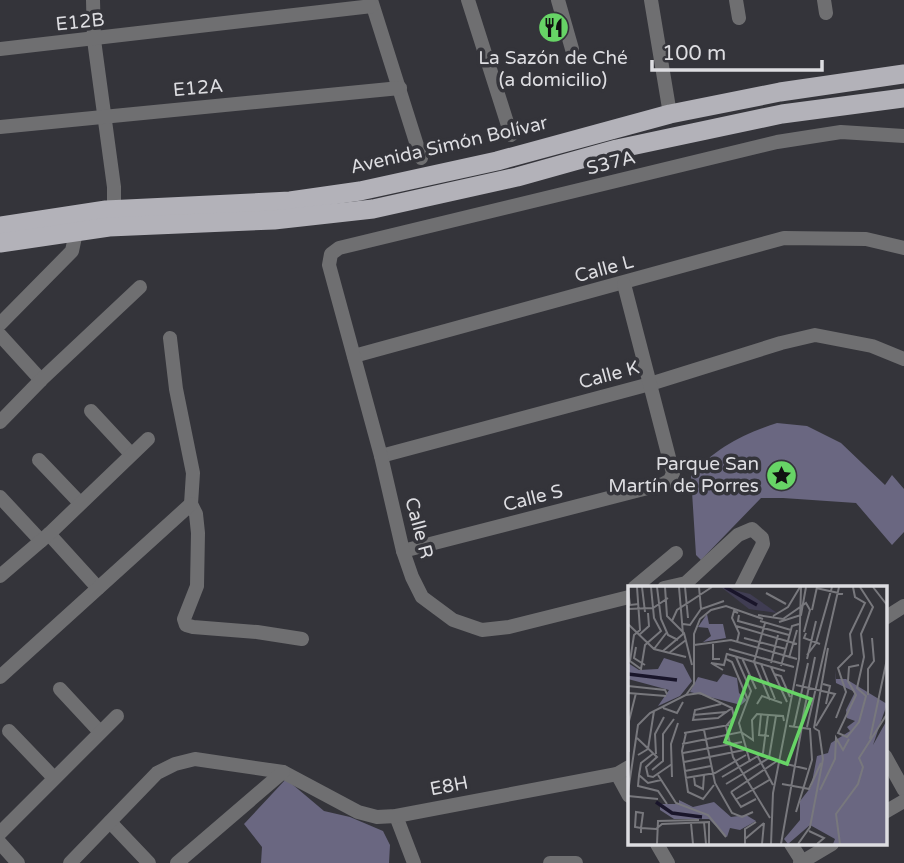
<svg xmlns="http://www.w3.org/2000/svg" width="904" height="863" viewBox="0 0 904 863" font-family="'Varela Round',sans-serif">
<style>
.forest{fill:#6a6781}
.lines{fill:none;stroke-linecap:round;stroke-linejoin:round}
.minor{stroke:#6f6f71;stroke-width:14}
.tertiary{stroke:#6f6f71;stroke-width:14}
.trunk{stroke:#b3b2b9;stroke-width:19}
.labels{text-anchor:middle;dominant-baseline:central;stroke-width:7;stroke-linejoin:round;paint-order:stroke}
.street-label{font-size:19px;fill:#dddde1;stroke:#34343a}
.poi-label{font-size:19px;fill:#dddde1;stroke:#34343a}
.inset-river{fill:none;stroke:#19152a;stroke-width:3.5}
.inset-road{fill:none;stroke:#78787d;stroke-width:2}
.view{fill:#67d466;fill-opacity:0.15;stroke:#67d466;stroke-width:3.5}
.inset-edge{fill:none;stroke:#dddde1;stroke-width:3.5}
</style>
<rect width="100%" height="100%" fill="#34343a"/>
<g class="forest">
<path d="M777,423l30,3 34,17 44,42 7,-10 12,14v43l-12,13 -36,-42 -73,-5h-22l-60,62 -5,-5 -5,-79c24,-28 52,-42 86,-53z"/>
<path d="M286,779l38,32 26,6 33,14 7,14 -1,18h-128l1,-16 -18,-23z"/>
</g>
<g class="lines">
<g class="minor">
<path d="M93,0l1,40 20,147v23"/>
<path d="M371,0l50,158"/>
<path d="M468,0l43,135"/>
<path d="M558,0l14,49"/>
<path d="M651,0l19,114"/>
<path d="M736,0l3,18"/>
<path d="M824,0l2,13"/>
<path d="M0,49l372,-43"/>
<path d="M0,127l400,-39"/>
<path d="M0,324l72,-73 4,-19"/>
<path d="M0,335l41,45"/>
<path d="M170,338l6,51 17,84 -2,31 5,10 2,19 -1,53 -13,33 2,6 7,2 64,5 45,7"/>
<path d="M354,356l430,-118 82,1 38,9"/>
<path d="M91,411l40,43"/>
<path d="M0,422l41,-42 99,-93"/>
<path d="M381,456l269,-72 131,-41 34,-8 57,11 32,13"/>
<path d="M39,460l41,43"/>
<path d="M0,497l41,44"/>
<path d="M49,534l49,54"/>
<path d="M403,551l260,-67 7,-4 3,-7 -49,-189"/>
<path d="M0,576l49,-42 99,-95"/>
<path d="M634,588l42,-35"/>
<path d="M664,588l22,-5 52,-48 14,-6 10,9 1,6 -22,44"/>
<path d="M629,597l-120,30 -27,3 -29,-10 -31,-23 -10,-20 -9,-26 -22,-95 -52,-191 2,-11 8,-6 438,-106 64,-10 63,4"/>
<path d="M885,618l19,-12"/>
<path d="M0,677l191,-173"/>
<path d="M60,689l40,43"/>
<path d="M9,731l45,47"/>
<path d="M885,756l19,34"/>
<path d="M617,774l12,22"/>
<path d="M396,816l18,47"/>
<path d="M110,822l39,41"/>
<path d="M0,833l117,-117"/>
<path d="M0,843l18,20"/>
<path d="M657,844l11,19"/>
<path d="M791,844l12,19"/>
<path d="M70,863l87,-90 18,-9 20,-5 88,13 75,40 19,5 19,-1 221,-42 12,-7"/>
<path d="M177,863l106,-91"/>
</g>
<g class="tertiary">
<path d="M885,812l19,-11"/>
<path d="M550,863h26"/>
<path d="M800,863l32,-19"/>
</g>
<g class="trunk">
<path d="M0,226l106,-16 184,-9 70,-10 137,-30 173,-47 110,-22 124,-18"/>
<path d="M0,243l109,-16 165,-7 99,-11 144,-32 100,-28 165,-35 122,-16"/>
</g>
</g>
<defs>
<symbol id="restaurant-disc" viewBox="-11 -11 22 22"><circle r="9.5" fill="#67d466" stroke="#34343a"/><path d="M-5-6h1v4h1v-4h1v4h1v-4h1v5L-1.5 .5V6h-2V.5L-5-1ZM5-6V6H3V1.5H1.5Q1.5-4 5-6Z" fill="#111"/></symbol>
<symbol id="sight-disc" viewBox="-11 -11 22 22"><circle r="9.5" fill="#67d466" stroke="#34343a"/><path d="M0-6L1.8-2.2L6-1.7L2.9 1.2L3.7 5.4L0 3.3L-3.7 5.4L-2.9 1.2L-6-1.7L-1.8-2.2Z" fill="#111"/></symbol>
</defs>
<g fill-rule="evenodd">
<use href="#restaurant-disc" x="536" y="10" width="35" height="35"/>
<use href="#sight-disc" x="764" y="458" width="35" height="35"/>
</g>
<g class="labels">
<g class="street-label">
<text transform="translate(80 22) rotate(-6)">E12B</text>
<text transform="translate(198 88) rotate(-5)">E12A</text>
<text transform="translate(449 145) rotate(-13)">Avenida Simón Bolívar</text>
<text transform="translate(611 163) rotate(-14)">S37A</text>
<text transform="translate(604 269) rotate(-15)">Calle L</text>
<text transform="translate(609 375) rotate(-15)">Calle K</text>
<text transform="translate(533 498) rotate(-14)">Calle S</text>
<text transform="translate(419 528) rotate(75)">Calle R</text>
<text transform="translate(449 786) rotate(-11)">E8H</text>
</g>
<g class="poi-label">
<text x="553" y="58">La Sazón de Ché<tspan x="553" dy="22">(a domicilio)</tspan></text>
<text x="759" y="464" text-anchor="end">Parque San<tspan x="759" dy="22">Martín de Porres</tspan></text>
</g>
</g>
<g transform="translate(628 586)">
<rect width="259" height="259" fill="#34343a"/>
<path d="M93,1l29,7 27,19 -28,-4z" fill="#403d53"/>
<path d="M79,28l2,10h14l3,14 -23,4 8,-6 -3,-8 -10,-1zM36,72l19,6 9,17 -12,15 -22,10 11,-16 -41,-11v-16l11,7 19,-1zM207,84l1,9h10l41,25 -14,41 14,-25v124h-54l2,-5 -25,-14 -22,19 -4,-5 16,-19v-19l11,-14 6,-31 11,-3 3,-10 19,-12 -3,-4 8,-6 -8,-3 -1,-8 9,-18 -19,-9zM95,88l14,4 2,15 8,7 -6,5 -51,-13 8,-15 19,5zM51,214l14,7 21,-5 17,15 15,-2 10,6 -16,9 -10,-2 -3,9 -18,-18h-35l-14,-9v-6h19z" fill="#6a6781"/>
<path class="inset-river" d="M97,1l32,18M0,88l49,6M28,216l16,11 30,4"/>
<path class="inset-road" d="M9,1l3,43 -6,5 -4,26 11,8 4,-24 16,-14 -7,-13 -3,-31M14,1l3,25M29,1l4,32 7,16 10,5M37,1l2,29 17,17 8,32M57,1l3,31M71,1l2,22M245,1l14,18M188,2l27,6M0,3l2,16 9,-1M138,7l20,11M0,23l25,-1 15,-10M184,24l5,-23M111,29l-1,6 51,14M130,29l25,4 23,-16 4,7 -6,22M145,30l15,-9 12,-20M44,35l5,-11 35,-23M132,35l31,9M151,36l22,-7 5,-28M137,37l-11,39 16,38M0,38l26,25 32,8M55,38l7,1 11,-16 23,-8M108,40l61,18M178,47l-2,5 16,6M11,49l10,-9 -1,-13M116,52l42,11M109,56l2,-9 -7,-15 2,-7 4,2M85,58v15h7M66,59l37,-5 66,19M8,61l-2,11 11,7M26,63l13,-17M101,63l65,18M35,65l20,-17 -4,-47M41,67l17,-13M99,68l58,17M179,69l9,-12 16,-56M108,71l15,34 -12,32 11,39M114,72l14,31M161,72l8,-28M98,73l6,3 16,38M179,73l9,-38M143,77l7,-28M133,78l14,35M231,79l-10,2 -1,14 8,14 -18,38 9,4 12,-15 7,-26 -9,-8 7,-31 -3,-23 12,-27 -13,-20M153,80l11,-40 7,-2M143,81l16,35M95,84l-12,-7 13,2 3,-12M146,88l7,2 9,21M195,98l7,2 -4,18M168,99l39,9 -19,32M0,100l37,4 2,4M0,107l38,3M58,109l14,-2 32,15 2,9 -8,9 7,31 37,61M240,109v-26l6,-8 -2,-23M93,118l-26,6 -2,10 25,-2 14,-10M129,118l5,-8 20,7M35,122l14,5 6,-11M133,128l-2,21 10,1M65,129l33,-3M208,132l10,-26 -8,-24 14,-14 -2,-20 15,-31 -10,-6 -2,-10M161,140l21,3 2,31 -16,52M166,140l14,-63M173,140l14,-69M179,141l32,-140M186,142l14,-80M76,144l11,53 17,30 10,4 11,-5M56,147l45,-8M58,147l-4,18 6,41 15,7 11,-14M9,152l20,19 -11,10 2,9 5,1 19,-13M242,153l17,-80M54,158l59,-12 12,8 -1,-20 5,-6 26,2 1,5M1,166v-31l7,-28M26,167l-13,10 -2,12 9,8 13,-3M55,167l59,-11M28,168l-1,-20 9,-17M10,169l10,-6 6,-38M130,171l15,28M56,176l60,-12M154,177l25,6M24,184l11,-9v-27l11,-15M57,185l26,-5M11,189l-1,11 20,5 9,13M30,189l18,28 32,12 18,22M44,191l-1,-33 7,-21M66,191l1,8 8,4 1,-14M94,191l41,-24 5,-38M57,192l30,-5 31,-18M98,198l43,-26 7,-42M154,198l22,4M176,202l5,1 12,-26M192,204l15,-31 1,-21 7,12 6,-11M0,206l10,-67 12,-12 36,-18 8,-11v-50l6,-15 11,-9 15,-4 37,13M103,206l46,-31M103,206l10,15 15,-8M0,210l30,3M107,214l36,-21M76,236l2,22M63,237l2,21M181,245l15,7 -7,6M13,247v-5l2,-15 -7,-1 -1,15 6,1 15,1 6,-5 47,-2v22M117,253l19,-16M29,258l1,-23 41,-1M117,258v-15l11,-7M134,258l2,-21M143,258l2,-51 26,-134 2,-72M153,258l21,-118M170,258l12,-17 13,-68 -4,-28 -5,-3M212,258l-4,-30 22,-30 5,-17 -4,-9 28,-44"/>
<path class="view" d="M121,91l62,22 -24,65 -62,-22z"/>
<rect width="259" height="259" class="inset-edge"/>
</g>
<path d="M652 60v10h170v-10" fill="none" stroke="#dddde1" stroke-width="3.5"/>
<text x="662" y="60" font-size="21" fill="#dddde1" stroke="#34343a" stroke-width="5" paint-order="stroke">100 m</text>
</svg>
